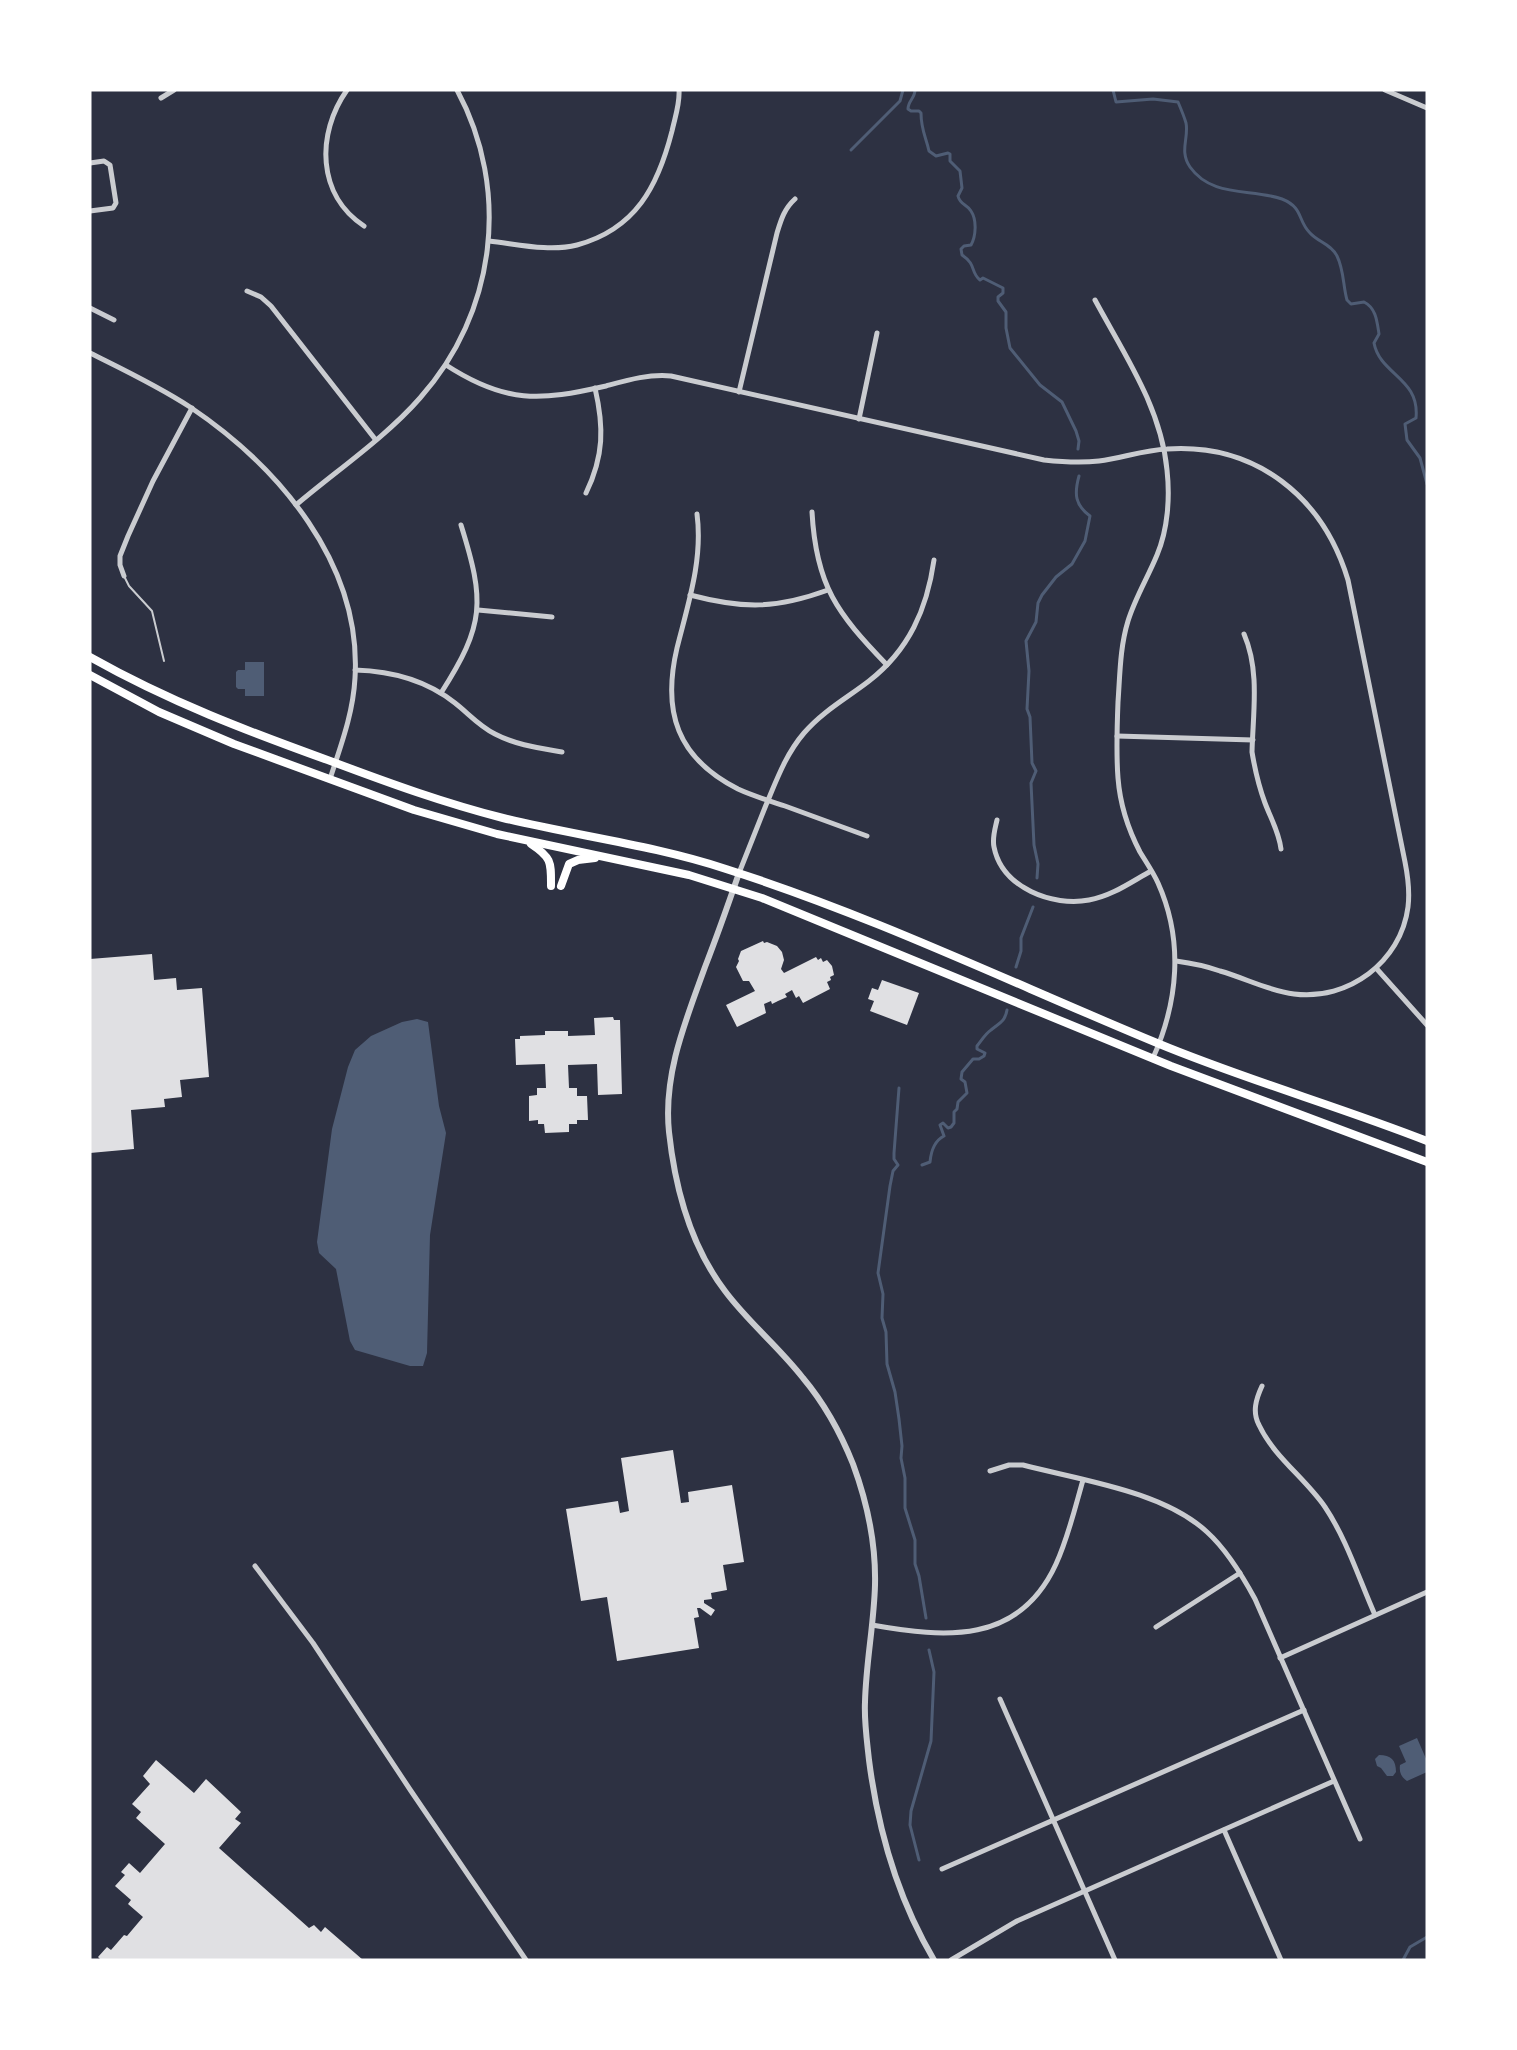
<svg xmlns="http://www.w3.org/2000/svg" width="1517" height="2050" viewBox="0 0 1517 2050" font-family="'Source Sans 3',sans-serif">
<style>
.water{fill:#4f5d75}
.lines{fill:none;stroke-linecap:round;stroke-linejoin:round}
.stream{stroke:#4f5d75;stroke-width:3}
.building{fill:#e0e0e3}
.service{stroke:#caccd0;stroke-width:2}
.minor{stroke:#caccd0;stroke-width:5}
.tertiary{stroke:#caccd0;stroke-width:6}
.primary{stroke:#fff;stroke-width:8}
</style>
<rect width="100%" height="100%" fill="#2d3142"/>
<g class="water">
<path d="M245,662h19v34h-19v-7h-7l-2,-2v-15l2,-2h7z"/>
<path d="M417,1019l11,3 11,84 7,27 -16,102 -3,118 -4,13h-13l-55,-16 -5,-9 -14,-72 -17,-16 -2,-11 15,-113 16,-62 7,-17 16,-14 31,-14z"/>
<path d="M1417,1738l10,23v11l-20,9c-6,-4 -8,-9 -7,-16l6,-3 -7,-16z"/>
<path d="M1379,1755c12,0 17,5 17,17l-3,4h-6l-6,-8 -4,-2 -2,-7z"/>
</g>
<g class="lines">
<g class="stream">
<path d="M915,90c0,8 -7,11 -7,19l3,2h8l2,2c0,17 5,24 8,38l7,5 12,-3 2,1v7l10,10 2,17 -4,8c2,9 9,8 13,15 6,9 5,25 0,34l-7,1 -3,3 1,6c15,10 8,17 18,25l3,-2 20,10v5l-5,4v4l8,11v16l4,20 30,37 22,17 14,29 3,10 -1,8"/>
<path d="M1113,90l3,12 37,-3 25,3c3,7 6,14 8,21 3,15 -7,28 4,44 22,31 61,21 92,32 22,9 15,21 28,34 8,9 21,11 27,23 7,14 6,30 10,44l4,4 13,-2c12,6 13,19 15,32l-5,9c6,32 46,35 42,75l-11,6 2,16 13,18 7,26"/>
<path d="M851,150l49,-49 3,-11"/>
<path d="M1037,878l1,-14 -4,-19 -3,-62 5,-12 -4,-8 -2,-46 -3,-8 2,-38 -3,-30 10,-19 2,-19 4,-8 14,-18 16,-13 13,-23 5,-25c-15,-11 -16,-22 -11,-40"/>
<path d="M1016,967l5,-16v-13l12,-31"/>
<path d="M899,1088l-5,65v6l4,6 -5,6 -3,15 -12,87 5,21 -1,24 4,14 1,32 8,28 4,27 3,27 -1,12 4,20v30l10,32v24l4,12 7,42"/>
<path d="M922,1165l8,-3c1,-11 4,-21 14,-26l-4,-11 3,-2 5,5 3,-1 3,-4v-11l3,-3 1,-7 9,-9 -2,-11 -4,-3 1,-7 11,-13h6l5,-3 1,-3 -8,-4v-3c4,-5 9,-13 14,-16 8,-7 14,-8 16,-20"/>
<path d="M919,1860l-9,-35 1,-14 20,-70 3,-69 -5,-22"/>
<path d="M1403,1960l7,-13 17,-10"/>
</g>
</g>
<g class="building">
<path d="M763,941l1,2 3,-1 10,4 5,6 2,8 -3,9 3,4 32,-16 2,3 3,-2 2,4 4,-2 5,6 2,9 -4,2 1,3 -4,2 3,7 -27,14 -4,-7 -3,2 -4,-8 -7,4 2,3 -9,4 -6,3 -1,-3 -7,3 2,9 -29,14 -11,-22 29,-14 -6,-10h-6l-7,-14 3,-6 -1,-2 3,-8z"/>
<path d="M152,954l2,26 22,-2 1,12 25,-2 7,89 -29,3 2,17 -18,2 1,8 -34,3 3,39 -44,4v-194z"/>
<path d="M882,980l37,13 -12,32 -37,-14 4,-10 -6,-2 4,-11 6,2z"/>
<path d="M613,1017l1,3h6l2,74 -24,1 -1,-31 -29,1 1,23h8v8h10l1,24h-11v4h-8v8l-24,1 -1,-9h-6v-4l-9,1v-25l8,-1v-7h9l-1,-24 -29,1 -1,-26h5v-3l25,-1v-4h23v5l27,-1 -1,-17z"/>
<path d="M673,1450l8,53 8,-1 -1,-10 44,-7 12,77 -21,3 4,25 -16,3 1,6 -8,1v3l11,7 -4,6 -11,-8h-3l2,9 -5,1 5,30 -82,13 -10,-64 -26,4 -15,-92 52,-8 2,12 9,-2 -8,-53z"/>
<path d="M156,1760l38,33 12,-14 35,33 -6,7 6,4 -22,25 90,80 5,-3 7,7 4,-5 38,33h-262l-3,-3 9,-10 4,3 13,-15 3,1 16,-19 -15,-13 3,-4 -16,-14 10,-11 -4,-3 8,-9 11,10 25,-29 -29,-26 5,-6 -9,-8 18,-20 -7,-8z"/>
</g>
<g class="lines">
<path class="service" d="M124,576l5,10 23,25 12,50"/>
<g class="minor">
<path d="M347,90c-31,44 -30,105 17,136"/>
<path d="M1385,90l42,18"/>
<path d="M161,98l13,-8"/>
<path d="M90,163l14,-2 6,4 6,38 -3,5 -23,3"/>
<path d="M489,241c28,3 60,11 88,4 59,-16 81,-59 95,-114 3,-14 8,-27 7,-41"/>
<path d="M247,291l14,6 10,9 104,133"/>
<path d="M1095,300c29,54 66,107 72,170 3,27 1,59 -10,85 -9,22 -22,43 -29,66 -8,26 -8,53 -10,81 -1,25 -2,51 0,76 2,26 10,51 22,74 6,10 13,20 18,31 26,58 20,119 -5,175"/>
<path d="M90,308l24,12"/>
<path d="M90,353c34,17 68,33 100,54 89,60 172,157 165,271 -2,36 -14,67 -25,101"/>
<path d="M446,365c60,39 94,36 160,21 22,-6 42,-12 65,-10l373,84c19,2 37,3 55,1 23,-3 45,-11 68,-12 89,-6 156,48 181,131l57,282c3,15 5,29 3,45 -7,55 -60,94 -114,87 -25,-3 -49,-16 -74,-23 -14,-5 -29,-8 -44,-10"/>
<path d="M739,392l38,-159c4,-13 7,-24 18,-34"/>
<path d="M859,419l18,-86"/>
<path d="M586,493c18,-37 18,-66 9,-105"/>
<path d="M296,505c40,-34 90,-68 124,-107 76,-85 91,-208 37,-308"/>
<path d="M812,512c4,74 25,101 75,153"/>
<path d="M697,514c6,46 -9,90 -20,134 -15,64 0,110 61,141 15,7 32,12 47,17 27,10 55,20 82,30"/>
<path d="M124,576l-4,-11v-9l8,-20 25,-55 39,-73"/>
<path d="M690,595c53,14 86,14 138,-5"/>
<path d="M478,610l74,7"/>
<path d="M1244,634c16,37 9,78 8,118 3,18 7,35 13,51 6,16 14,29 16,46"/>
<path d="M355,670c37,1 71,10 100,33 13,10 24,23 40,31 21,11 44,14 67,18"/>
<path d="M441,693c44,-69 44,-91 20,-168"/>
<path d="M1117,736l136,4"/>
<path d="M997,820c-2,9 -5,18 -3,27 8,41 59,60 95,53 23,-4 42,-18 62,-29"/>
<path d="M739,873c9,-23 18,-45 27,-68 11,-26 20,-51 38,-72 19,-22 43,-35 65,-52 40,-31 58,-72 65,-121"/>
<path d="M1376,968l51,57"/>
<path d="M1262,1386c-6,13 -10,26 -3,39 15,32 46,53 66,82 22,33 34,72 50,108"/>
<path d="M990,1471l19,-6h14c57,15 140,26 184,67 20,18 35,43 48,67l105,240"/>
<path d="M255,1566l58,77 98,148 115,169"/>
<path d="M872,1625c73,13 147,20 184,-61 12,-26 19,-56 27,-84"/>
<path d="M1156,1627l84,-54"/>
<path d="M1280,1658l147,-66"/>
<path d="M1000,1699l115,261"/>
<path d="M1224,1830l57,130"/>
<path d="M942,1869l362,-159"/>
<path d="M951,1960l66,-39 317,-140"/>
</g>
<path class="tertiary" d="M739,873c-11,32 -22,63 -34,94 -19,53 -42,107 -36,165 6,56 21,113 56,159 23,31 54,56 78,87 21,25 38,56 50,86 14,38 23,80 22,121 -1,39 -9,77 -10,117 -1,19 2,39 4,58 9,70 29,139 65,200"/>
<g class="primary">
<path d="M90,657c80,45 157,74 243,105 56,21 111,41 170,56 74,18 150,27 223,51 148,47 288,115 431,174 89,37 181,63 270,98"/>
<path d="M90,675l69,37 75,32 180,66 83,24 192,41 73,23 409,168 256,96"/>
<path d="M531,844c21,14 20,18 20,42"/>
<path d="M561,886l8,-22 9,-4 17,-2"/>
</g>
</g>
<rect width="1517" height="2050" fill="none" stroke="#ffffff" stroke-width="183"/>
</svg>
